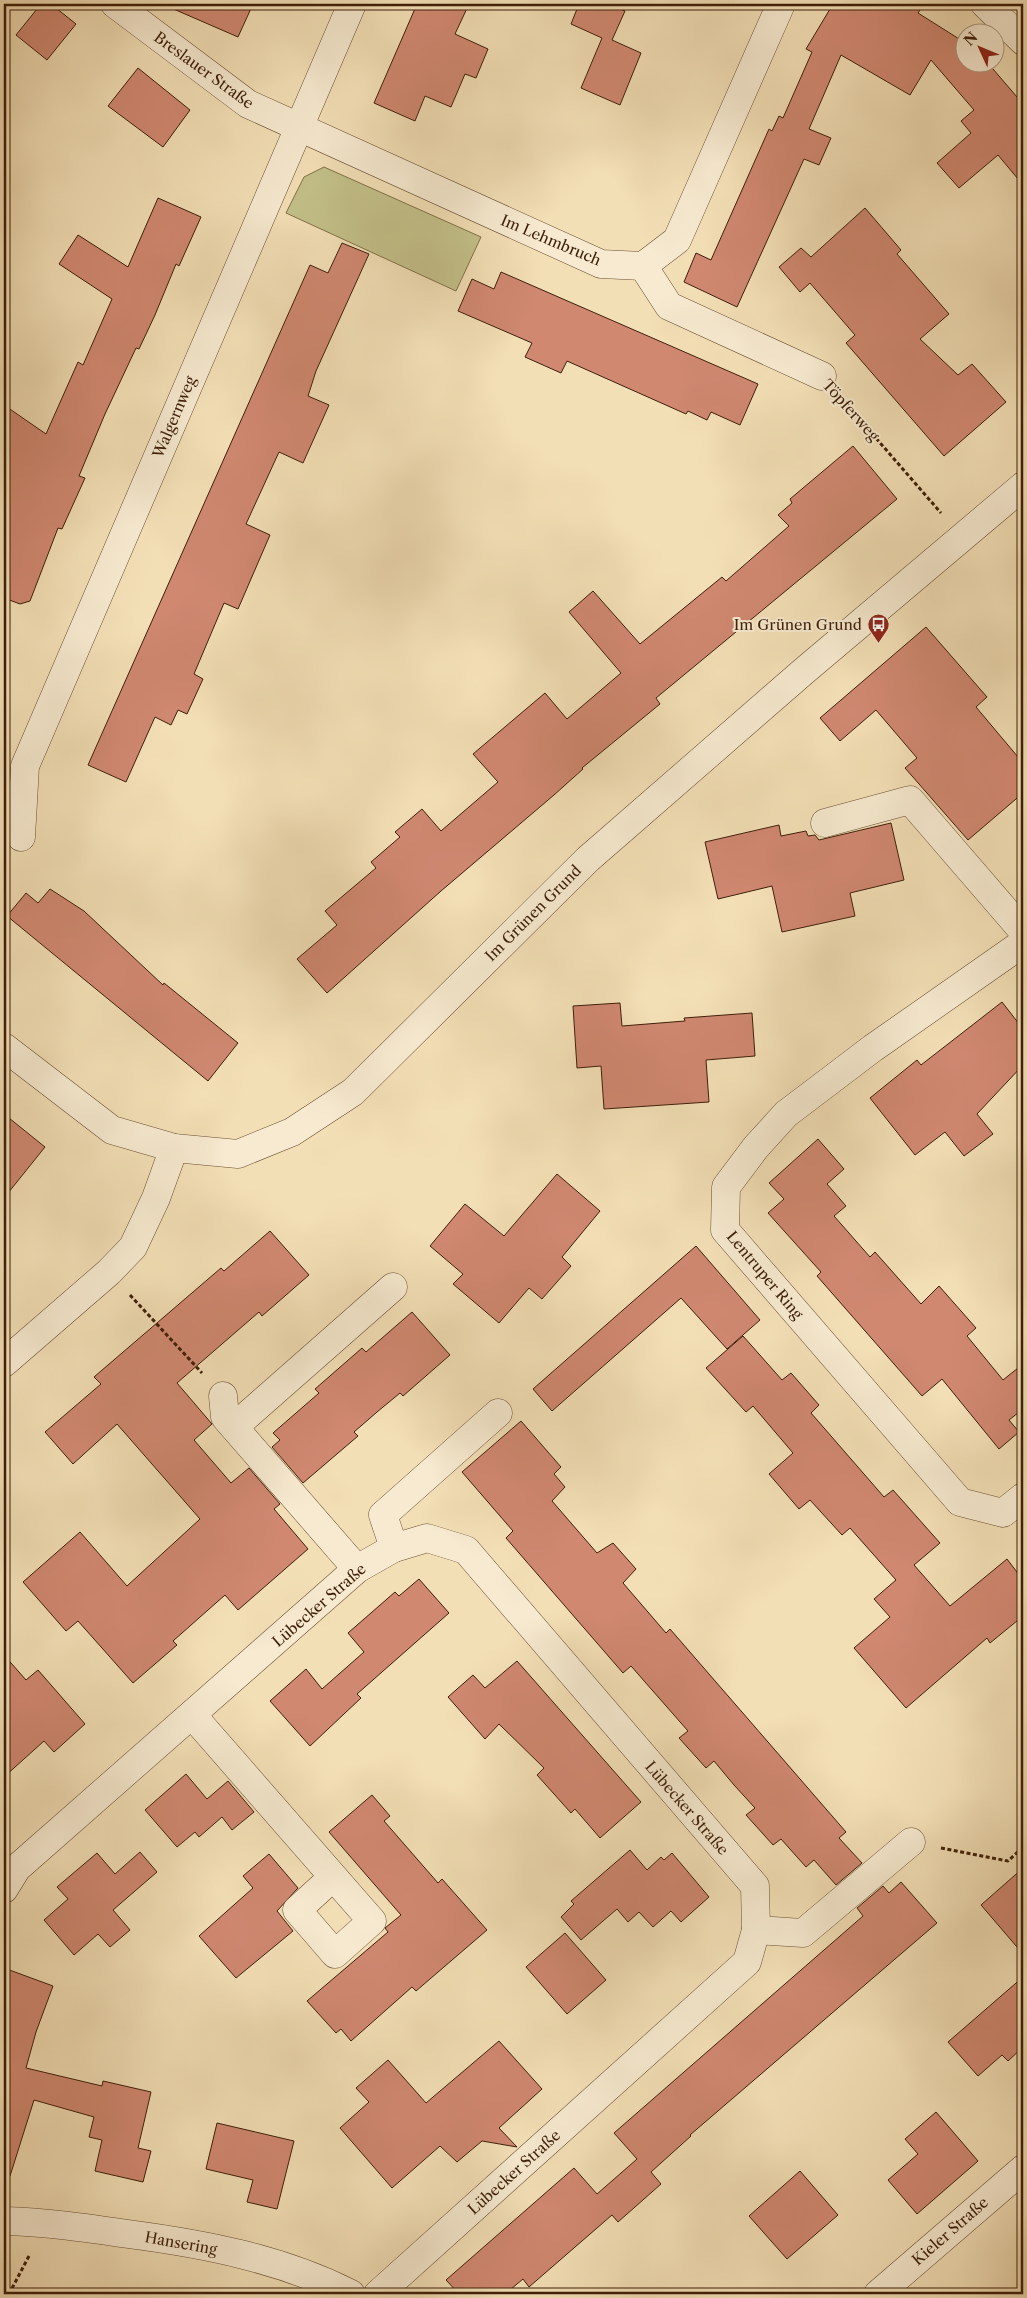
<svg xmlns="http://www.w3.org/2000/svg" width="1027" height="2298" viewBox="0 0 1027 2298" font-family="'Libre Caslon Text',serif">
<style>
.green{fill:#c3c089;stroke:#807048}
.building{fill:#d08871;stroke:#3d1f08}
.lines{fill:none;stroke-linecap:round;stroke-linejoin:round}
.minor-casing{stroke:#6a4f34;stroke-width:29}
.path{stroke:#3d1f08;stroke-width:3;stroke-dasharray:4 2.5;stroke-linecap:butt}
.minor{stroke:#f7ead0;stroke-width:28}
.labels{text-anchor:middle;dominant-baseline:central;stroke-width:4;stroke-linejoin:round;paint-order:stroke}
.street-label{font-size:15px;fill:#3d1f08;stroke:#f7ead0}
.poi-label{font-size:15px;fill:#3d1f08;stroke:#f7ead0;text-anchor:end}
</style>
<rect width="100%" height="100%" fill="#f3dfb6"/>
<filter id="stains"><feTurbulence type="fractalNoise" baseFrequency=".004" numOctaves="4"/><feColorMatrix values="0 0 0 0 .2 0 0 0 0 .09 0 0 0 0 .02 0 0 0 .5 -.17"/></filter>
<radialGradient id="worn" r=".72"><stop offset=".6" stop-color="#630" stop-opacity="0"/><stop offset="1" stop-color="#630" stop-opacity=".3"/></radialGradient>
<path class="green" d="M324,167l157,70 -25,54 -170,-78 18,-36z"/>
<g class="building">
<path d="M41,4h10l25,20 -29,36 -31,-25z"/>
<path d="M162,4h91l-15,33z"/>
<path d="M417,4h52l-14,30 33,15 -12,29 -11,-4 -14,33 -26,-11 -10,25 -41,-18z"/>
<path d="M579,4h29l17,7 -13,29 29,13 -21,52 -39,-17 21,-50 -31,-14z"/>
<path d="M833,4h91l-6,9 46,29v20h23l36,42v81l-25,-30 -39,33 -22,-25 34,-30 -10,-12 13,-11 -43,-50 -21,35 -69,-40 -32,74 22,9 -12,27 -15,-6 -67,148 -53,-25 12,-29 15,7 58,-131 3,2 7,-15 4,2 29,-66 -6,-3z"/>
<path d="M138,68l52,42 -27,37 -55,-41z"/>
<path d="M158,198l43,19 -22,49 -3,-2 -21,51 -16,34 -3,-1 -31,66 -26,62 6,2 -23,51 -4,-1 -28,73 -10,3 -16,-6v-193l42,29 32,-72 5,3 29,-66 -53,-35 19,-29 50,32z"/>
<path d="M865,208l36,42 -4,4 52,60 -29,25 38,36 14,-11 34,38 -62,54 -98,-113 9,-8 -45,-52 -10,9 -21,-25 22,-19 10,9z"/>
<path d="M342,243l27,11 -53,117 -8,25 21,9 -26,58 -24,-11 -33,72 24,11 -32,74 -14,-6 -30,71 9,5 -16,35 -9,-4 -7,15 -16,-8 -29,65 -38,-17 222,-500 18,8z"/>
<path d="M501,272l257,112 -18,41 -29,-13 -4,8 -19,-9 -2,3 -119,-53 -6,12 -36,-16 7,-14 -74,-32 14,-32 22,10z"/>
<path d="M853,446l44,53 -241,199 4,6 -78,64 1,1 -29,26 -113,96 -114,102 -30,-34 40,-34 -12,-14 51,-43 -5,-6 29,-25 -5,-5 27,-23 19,22 57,-49 -25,-28 72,-61 22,26 54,-46 -52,-61 24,-21 47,53 82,-67 4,4 63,-55 -11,-11 14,-12 -2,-4z"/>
<path d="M926,627l61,70 -11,10 47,56v30l-55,47 -63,-72 12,-10 -41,-48 -36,31 -20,-23z"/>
<path d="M891,823l13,57 -54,13 5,23 -73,16 -10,-46 -54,13 -13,-57 74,-17 2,11 25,-5 2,5 7,-1 4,5z"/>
<path d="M50,889l34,22 79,74 1,-2 74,60 -30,38 -201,-165 19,-23 12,10z"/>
<path d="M1002,1002l21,27v36l-46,49 16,20 -29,22 -19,-24 -30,23 -45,-57 47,-38 4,5z"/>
<path d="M620,1003l2,23 63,-5 -1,-3 68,-5 3,43 -49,4 3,42 -105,7 -3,-43 -24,2 -4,-62z"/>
<path d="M4,1114l41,33 -41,51z"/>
<path d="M818,1139l26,30 -17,15 19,22 -12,10 36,41 5,-5 46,52 18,-18 37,42 -9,8 36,44 20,-16v45l-14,11 10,12 -20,17 -57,-70 -20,17 -105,-120 4,-4 -53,-59 16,-14 -15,-16z"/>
<path d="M557,1174l43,37 -38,46 9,9 -29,33 -13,-11 -30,35 -46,-39 10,-10 -33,-28 35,-42 39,32z"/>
<path d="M270,1231l39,44 -47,41 -3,-4 -82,71 35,41 -18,16 37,43 18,-15 31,36 -6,5 34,40 -70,61 -13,-15 -52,46 4,4 -44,38 -55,-62 -12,10 -43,-49 57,-50 47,54 73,-67 -83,-95 -44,40 -28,-32 56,-48 -7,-7 127,-109 3,3z"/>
<path d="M696,1246l64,74 -33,29 -46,-51 -129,113 -19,-22z"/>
<path d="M412,1312l38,43 -47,41 -3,-3 -23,19 -23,20 4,4 -55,47 -31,-36 8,-7 -7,-7 46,-40 -4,-4 47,-41 4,4z"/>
<path d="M743,1336l39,44 9,-7 28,32 -8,8 73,84 9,-7 47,53 -26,22 36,41 57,-47 16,21v36l-33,27 -3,-5 -81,70 -52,-60 36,-31 -16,-18 22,-19 -46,-52 -8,7 -32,-35 -11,9 -30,-35 24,-21 -40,-47 -7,6 -40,-44z"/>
<path d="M521,1421l40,46 -7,7 11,13 -13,14 45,52 16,-10 23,26 -13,14 43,50 4,-4 176,203 -7,6 23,25 -26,22 -22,-25 -8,7 -25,-28 -8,6 -27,-30 9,-7 -21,-23 -20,-24 -8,7 -27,-30 9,-7 -57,-65 -8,7 -117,-135 7,-7 -51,-59z"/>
<path d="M419,1579l30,34 -92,81 4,4 -51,48 -40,-45 36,-32 16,20 42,-37 -16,-19 47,-41 4,4z"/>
<path d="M4,1655l22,25 12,-10 47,54 -31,28 -10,-11 -40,36z"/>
<path d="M517,1661l124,141 -41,36 -25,-29 -4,4 -34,-38 7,-7 -45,-44 -14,15 -37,-42 25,-22 12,13z"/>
<path d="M186,1774l21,25 21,-18 26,31 -22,18 -10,-13 -23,20 -4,-5 -18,15 -32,-37z"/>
<path d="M372,1795l18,21 -6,5 54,62 4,-4 45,51 -71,61 -4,-4 -61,54 -10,-12 -5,4 -29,-32 81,-69 -3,-4 16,-13 -72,-83z"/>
<path d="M630,1850l17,20 14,-13 3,3 8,-7 37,44 -28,25 -10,-11 -18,16 -14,-15 -11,10 -11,-13 -36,31 -20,-23 13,-13 -3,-3z"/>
<path d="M140,1852l17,20 -44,38 17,20 -20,17 -12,-13 -24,21 -30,-35 24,-21 -11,-12 40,-34 18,21z"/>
<path d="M269,1854l29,34 -21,23 16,20 -57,47 -37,-42 54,-48 -10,-12z"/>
<path d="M1023,1868v86l-42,-49z"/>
<path d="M901,1882l36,41 -247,212 1,1 -40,36 10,12 -43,38 -6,-7 -83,72 -6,-8 -18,15h-46l-13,-14 128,-112 23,26 40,-35 -23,-26 249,-217 -6,-8 26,-22 6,7z"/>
<path d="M565,1933l41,47 -39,34 -41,-47z"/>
<path d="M4,1968l49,18 -17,46 -10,36 76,18 1,-5 48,11 -13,56 13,3 -8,31 -48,-11 7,-31 -13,-3 5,-20 -60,-17 -24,76 -6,-1z"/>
<path d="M1023,1977v70l-15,14 -6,-6 -24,21 -30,-34z"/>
<path d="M499,2041l43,48 -43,39 18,19 -35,-6 -25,21 -17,-16 -48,42 -52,-60 29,-26 -13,-14 32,-28 38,43z"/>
<path d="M936,2112l42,49 -61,53 -29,-34 30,-26 -13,-15z"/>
<path d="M217,2123l77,18 -17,68 -30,-7 6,-22 -47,-11z"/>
<path d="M800,2171l38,44 -51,44 -38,-43z"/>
</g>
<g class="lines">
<defs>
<g id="minor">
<path d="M115,4l133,100 353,160 42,2 34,-26 104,-236"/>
<path d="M985,4l38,37"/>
<path d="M643,266l26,40 153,70"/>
<path d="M825,823l85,-23 113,131"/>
<path d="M21,837l4,-71 327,-762"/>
<path d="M1023,943l-150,105 -87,66 -30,33 -30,40 -1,43 235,272 43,11 20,-16"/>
<path d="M4,1047l108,83 62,18 64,6 54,-22 61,-40 235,-233 216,-188 219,-185"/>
<path d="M4,1363l105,-91 24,-25 23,-49 18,-50"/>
<path d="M223,1396l2,21 132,152"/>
<path d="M234,1427l159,-140"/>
<path d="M394,1548l-11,-33 115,-102"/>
<path d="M193,1716l179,205 -37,33 -38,-44 36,-33"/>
<path d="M4,1889l13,-21 340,-299 37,-21 33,-10 39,12 289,336 1,44 -9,32 -369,332"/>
<path d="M756,1930l47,3 108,-91"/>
<path d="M4,2221c42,1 83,7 124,13 77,10 154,25 223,60"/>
<path d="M878,2294l145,-125"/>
</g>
</defs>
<use href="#minor" class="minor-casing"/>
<g class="path">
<path d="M842,399l99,114"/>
<path d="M130,1295l72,78"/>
<path d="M941,1848l67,13 15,-14"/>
<path d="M9,2294l21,-40"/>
</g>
<use href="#minor" class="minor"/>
</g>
<defs>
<symbol id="bus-pin" viewBox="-11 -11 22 30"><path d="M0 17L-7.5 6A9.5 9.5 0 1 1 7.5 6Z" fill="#8f2418" stroke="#f7ead0"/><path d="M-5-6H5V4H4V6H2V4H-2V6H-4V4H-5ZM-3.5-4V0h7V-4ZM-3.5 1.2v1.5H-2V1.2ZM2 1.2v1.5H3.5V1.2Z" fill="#fff"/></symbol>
</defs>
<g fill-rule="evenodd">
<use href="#bus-pin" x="866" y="612" width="25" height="34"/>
</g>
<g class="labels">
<g class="street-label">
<text transform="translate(204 70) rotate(36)">Breslauer Straße</text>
<text transform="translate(551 240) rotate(23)">Im Lehmbruch</text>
<text transform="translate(851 410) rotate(48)">Töpferweg</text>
<text transform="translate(174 417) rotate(-67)">Walgernweg</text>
<text transform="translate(533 913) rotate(-45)">Im Grünen Grund</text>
<text transform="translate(765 1275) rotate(50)">Lentruper Ring</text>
<text transform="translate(319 1605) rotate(-41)">Lübecker Straße</text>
<text transform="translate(687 1808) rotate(49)">Lübecker Straße</text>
<text transform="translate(514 2172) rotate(-42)">Lübecker Straße</text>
<text transform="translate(950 2231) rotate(-41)">Kieler Straße</text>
<text transform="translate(181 2243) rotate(10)">Hansering</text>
</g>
<g class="poi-label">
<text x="862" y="624">Im Grünen Grund</text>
</g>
</g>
<rect width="1027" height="2298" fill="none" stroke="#f3dfb6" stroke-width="20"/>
<rect x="5" y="5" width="1017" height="2288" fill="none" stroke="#3d1f08" stroke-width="2.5"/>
<rect x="10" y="10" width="1007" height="2278" fill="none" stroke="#3d1f08"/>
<g transform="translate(980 48) rotate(314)"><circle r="24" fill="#f7ead0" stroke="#ad9980"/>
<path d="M0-4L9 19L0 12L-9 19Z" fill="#8f2418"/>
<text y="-8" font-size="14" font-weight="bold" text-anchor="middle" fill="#3d1f08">N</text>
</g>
<rect width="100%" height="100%" filter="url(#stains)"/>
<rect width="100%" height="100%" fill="url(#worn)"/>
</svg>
